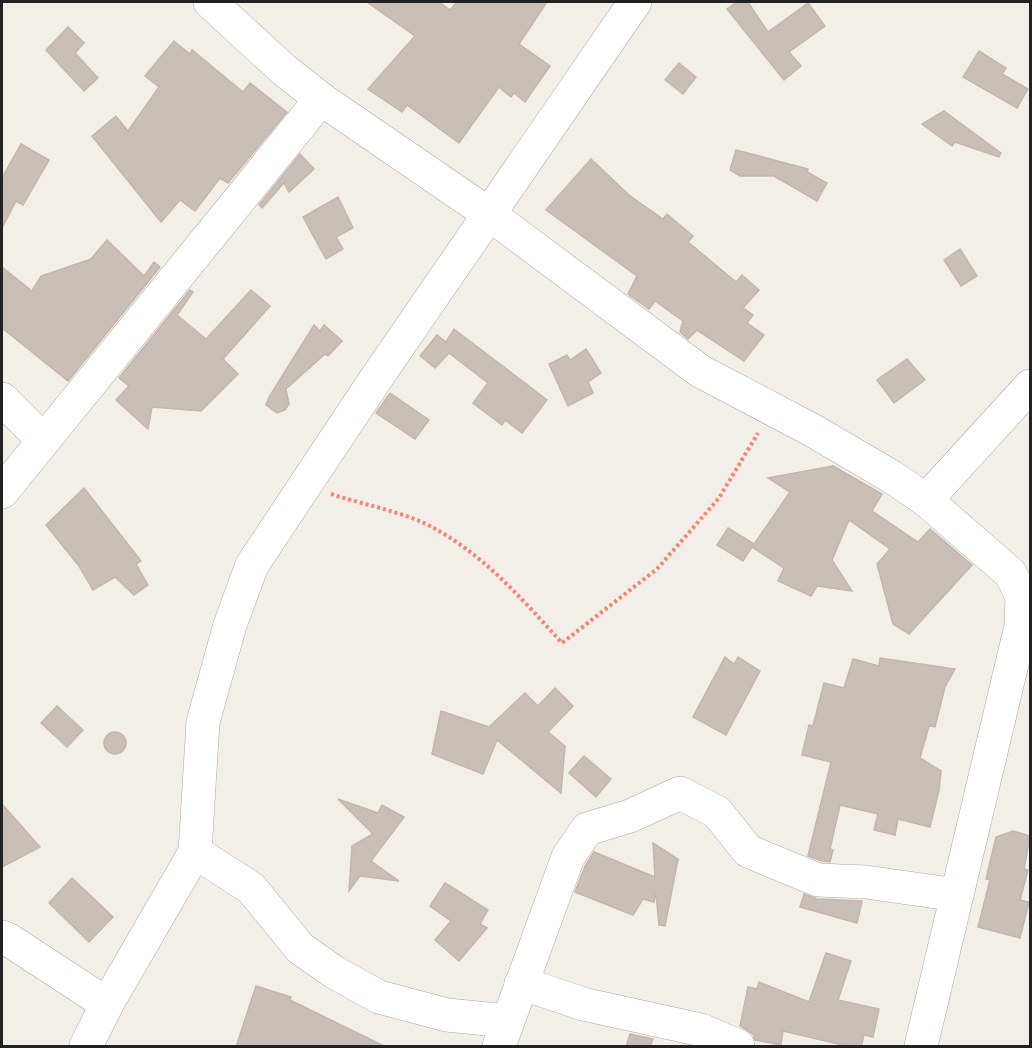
<svg xmlns="http://www.w3.org/2000/svg" width="1032" height="1048" viewBox="0 0 1032 1048" font-family="'Source Sans 3',sans-serif">
<style>
.building{fill:#c7bfb8;stroke:#c4b6ab;stroke-width:1.5}
.lines{fill:none;stroke-linecap:round;stroke-linejoin:round}
.minor-casing{stroke:#a9a9a9;stroke-width:34}
.path{stroke:#fa8072;stroke-width:4;stroke-dasharray:3 3;stroke-linecap:butt}
.minor{stroke:#fff;stroke-width:33}
</style>
<rect width="100%" height="100%" fill="#f2efe9"/>
<g class="building">
<path d="M367,2h72l11,8 7,-8h90l-28,42 31,22 -25,36 -11,-9 -3,4 -12,-10 -40,56 -52,-38 -5,7 -34,-23 47,-53z"/>
<path d="M737,2h11l20,30 40,-29 17,23 -36,26 12,14 -17,14 -57,-71z"/>
<path d="M68,27l16,16 -9,10 23,25 -14,13 -38,-41z"/>
<path d="M174,41l16,13 2,-4 51,42 7,-9 37,29 -59,71 -8,-5 -25,33 -15,-11 -19,22 -69,-86 24,-20 12,15 31,-44 -14,-11z"/>
<path d="M979,51l27,17 -4,6 26,15 -11,19 -54,-31z"/>
<path d="M679,63l17,14 -13,17 -18,-14z"/>
<path d="M944,111l57,42 -2,4 -44,-15 -3,4 -30,-22z"/>
<path d="M21,144l28,16 -26,45 -7,-4 -14,27v-50z"/>
<path d="M736,150l72,19 -1,3 20,11 -10,18 -43,-25h-34l-10,-6z"/>
<path d="M300,154l14,15 -25,23 -5,-9 -22,25 -3,-3z"/>
<path d="M591,159l38,36 34,24 4,-5 26,22 -5,6 48,40 6,-7 17,15 -16,18 10,7 -6,8 17,12 -20,26 -47,-31 -9,9 -8,-7 3,-11 -28,-20 -6,8 -21,-15 9,-18 -91,-66z"/>
<path d="M338,197l15,31 -17,9 7,12 -17,10 -23,-42z"/>
<path d="M107,240l37,36 10,-14 6,5 -92,114 -66,-53v-61l30,24 9,-15 50,-17z"/>
<path d="M960,249l17,27 -16,10 -17,-26z"/>
<path d="M190,290l3,2 -16,23 29,24 45,-49 19,16 -47,53 15,15 -37,37 -49,-4 -4,22 -32,-29 13,-14 -10,-8z"/>
<path d="M314,325l6,6 4,-6 18,16 -14,15 -3,-2 -39,35 3,15 -4,6 -8,3 -11,-8 3,-8z"/>
<path d="M454,329l93,71 -25,33 -17,-13 -3,5 -29,-22 15,-20 -39,-30 -14,15 -15,-12 17,-21 9,7z"/>
<path d="M586,349l15,24 -13,9 5,11 -25,13 -19,-42 18,-9 3,5z"/>
<path d="M907,359l18,21 -31,23 -17,-23z"/>
<path d="M390,393l39,27 -14,19 -39,-26z"/>
<path d="M833,466l49,28 -10,17 46,31 12,-13 42,36 -63,69 -16,-10 -16,-60 13,-15 -41,-29 -17,40 20,31 -35,-5 -6,10 -33,-15 6,-13 -32,-21 38,-55 -22,-14z"/>
<path d="M84,488l57,73 -5,3 12,21 -14,10 -19,-18 -22,13 -14,-24 -33,-41z"/>
<path d="M728,528l26,16 -11,17 -26,-16z"/>
<path d="M725,657l9,7 4,-7 22,14 -34,64 -33,-18z"/>
<path d="M880,658l75,11 -10,18 -10,40 -6,-1 -9,32 21,13 -2,19 -9,37 -32,-8 -3,16 -21,-5 4,-16 -38,-9 -10,44 3,1 -3,12 -8,-1 -14,-5 23,-94 -29,-7 7,-30 4,1 11,-43 20,5 9,-29 26,7z"/>
<path d="M555,688l18,18 -25,26 17,14 -4,47 -64,-53 -14,34 -51,-20 9,-43 48,16 36,-34 13,13z"/>
<path d="M57,706l26,24 -16,17 -26,-24z"/>
<circle cx="115" cy="743" r="11"/>
<path d="M584,756l27,23 -15,18 -27,-24z"/>
<path d="M338,799l40,14 4,-8 22,12 -33,44 28,20 -39,-5 -11,15 3,-45 21,-12z"/>
<path d="M2,804l38,43 -38,20z"/>
<path d="M1013,831l17,5 -6,33 4,1 -8,30 9,2 -9,36 -42,-11 12,-47 -4,-1 10,-42z"/>
<path d="M653,843l25,16 -13,67 -6,-1 -3,-32 -2,9 -11,-3 -10,16 -58,-23 10,-26 9,-14 61,25z"/>
<path d="M72,878l41,39 -24,25 -40,-39z"/>
<path d="M445,883l43,27 -8,14 7,4 -28,33 -24,-21 16,-19 -21,-15z"/>
<path d="M804,894l13,5 45,2 -5,22 -57,-16z"/>
<path d="M826,953l25,8 -13,39 41,9 -6,28 -9,-2 -3,12h-10l-68,-16 -2,14 -26,-5 -2,-6 -13,-8 8,-39 9,2 2,-7 50,20z"/>
<path d="M256,986l35,11 -1,3 96,47h-150z"/>
<path d="M630,1034l23,5 -3,8h-24z"/>
</g>
<g class="lines">
<defs>
<g id="minor">
<path d="M210,2l74,68 37,29 168,115 211,157 112,59 80,47 34,23 84,73 12,23 8,9"/>
<path d="M2,399l40,40"/>
<path d="M2,492l319,-393"/>
<path d="M926,500l104,-114"/>
<path d="M195,852l56,36 49,60 34,24 45,25 68,18 60,6"/>
<path d="M2,937l7,3 98,64"/>
<path d="M521,983l62,21 118,26 37,16"/>
<path d="M86,1046l21,-42 88,-152 8,-130 27,-97 22,-60 121,-182 262,-381"/>
<path d="M499,1046l69,-189 19,-28 43,-13 50,-23 37,19 31,39 70,29 48,2 91,13"/>
<path d="M921,1046l100,-420 1,-30"/>
</g>
</defs>
<use href="#minor" class="minor-casing"/>
<path class="path" d="M331,494c30,10 64,16 93,29 56,27 97,75 138,120l95,-74 62,-71 39,-65"/>
<use href="#minor" class="minor"/>
</g>
<rect width="1032" height="1048" fill="none" stroke="#222222" stroke-width="6"/>
</svg>
